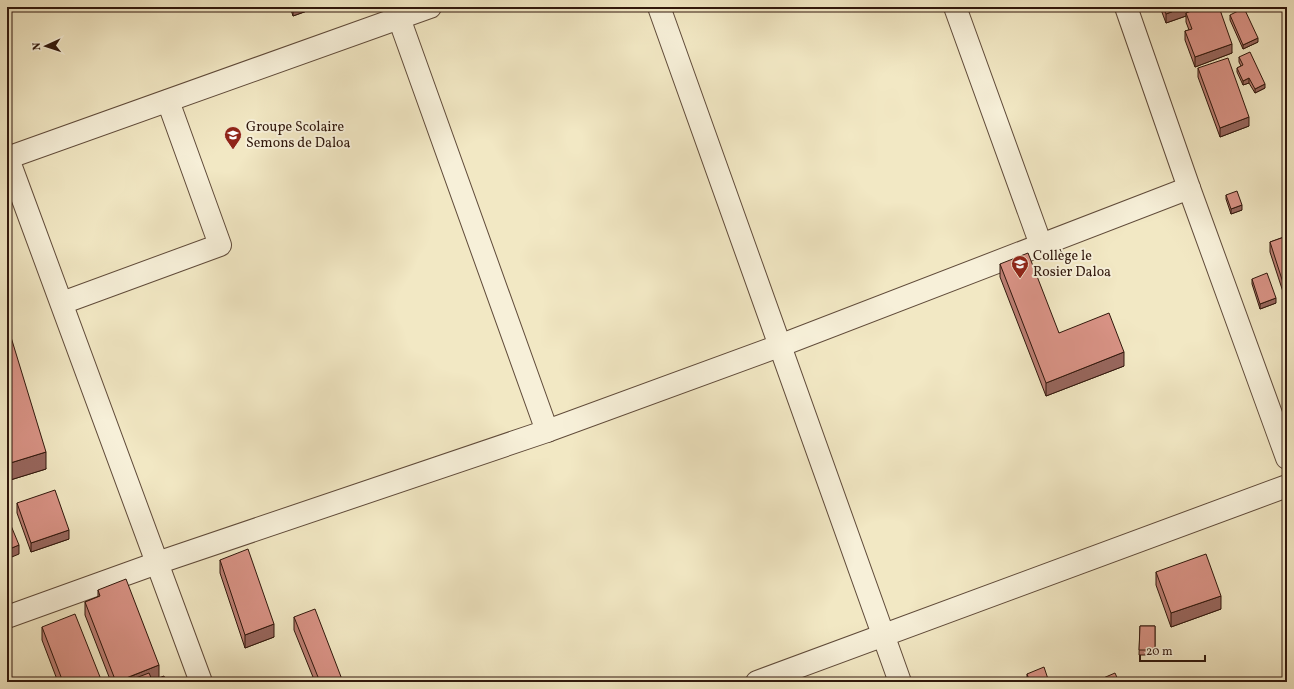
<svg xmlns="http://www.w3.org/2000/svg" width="1294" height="689" viewBox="0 0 1294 689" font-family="Vollkorn,serif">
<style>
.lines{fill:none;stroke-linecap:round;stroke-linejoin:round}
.minor-casing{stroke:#604b3a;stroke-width:24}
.minor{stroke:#f7f0d9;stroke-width:22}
.wall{fill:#bb7e73;stroke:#30170c}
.shaded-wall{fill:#98675e;stroke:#30170c}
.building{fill:#d99386;stroke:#30170c}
.labels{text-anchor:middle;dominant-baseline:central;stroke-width:4;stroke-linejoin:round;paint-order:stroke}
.poi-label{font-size:14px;fill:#30170c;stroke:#f7f0d9;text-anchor:start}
</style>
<rect width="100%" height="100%" fill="#f2e8c4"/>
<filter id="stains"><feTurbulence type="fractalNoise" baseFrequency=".005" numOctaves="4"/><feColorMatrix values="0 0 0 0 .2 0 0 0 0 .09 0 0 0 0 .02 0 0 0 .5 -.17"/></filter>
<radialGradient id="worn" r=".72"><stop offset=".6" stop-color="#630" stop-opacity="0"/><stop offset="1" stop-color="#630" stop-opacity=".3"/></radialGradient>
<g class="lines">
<defs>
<g id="minor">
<path d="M659,7l241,675"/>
<path d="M955,7l86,238"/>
<path d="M1126,7l63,181 98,270"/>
<path d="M399,18l148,413"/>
<path d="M7,156l194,526"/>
<path d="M7,158l423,-151"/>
<path d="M62,303l158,-58 -52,-144"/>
<path d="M7,617l150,-54 390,-132 232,-85 410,-158"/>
<path d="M757,682l530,-196"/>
</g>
</defs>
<use href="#minor" class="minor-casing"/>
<use href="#minor" class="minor"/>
</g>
<g class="wall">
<path d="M290,7h28l-25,9z"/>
<path d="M1160,7h59l13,46 -37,14 -10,-27v-9l4,-1 -3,-8v-6l-20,7z"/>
<path d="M1230,15l28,27 -15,7 -13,-29z"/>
<path d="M1239,57l26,31 -10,5 -6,-10 -6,2 -6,-13v-4l4,-2 -2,-4z"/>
<path d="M1198,68l51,58 -29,11 -22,-60z"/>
<path d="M1226,195l16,15 -11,4 -5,-15z"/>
<path d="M1287,236v65h-1l-16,-49v-10z"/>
<path d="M1000,264l59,69 65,33 -78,30 -46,-119z"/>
<path d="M1252,279l24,24 -16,6 -8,-25z"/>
<path d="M7,324l39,145 -39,12z"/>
<path d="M1286,362h1v16l-1,-3z"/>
<path d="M17,503l52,36 -38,13 -14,-39z"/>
<path d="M220,560l54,77 -29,11 -25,-75z"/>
<path d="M1156,572l65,37 -50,18 -15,-42z"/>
<path d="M98,590l61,88 7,4h-55l-26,-67v-13l13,-5z"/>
<path d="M294,617l49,65h-28l-21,-52z"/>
<path d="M1140,626h15v29h-16z"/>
<path d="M42,627l60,55h-44l-16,-42z"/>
<path d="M1027,674l22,8h-22z"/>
</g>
<g class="shaded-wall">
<path d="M293,7h25l-25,9z"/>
<path d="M1184,7h26l-24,6v3l-20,7v-9z"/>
<path d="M1258,38v4l-15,7v-4z"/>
<path d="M1232,44v9l-37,14v-10z"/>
<path d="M1249,78v5l-6,2v-4z"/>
<path d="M1265,84v4l-10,5v-4z"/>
<path d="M1249,117v9l-29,11v-9z"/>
<path d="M1242,205v5l-11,4v-5z"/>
<rect x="1286" y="292" width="1" height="9"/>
<path d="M1276,298v5l-16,6v-5z"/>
<path d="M1124,352v14l-78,30v-13z"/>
<path d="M46,452v17l-39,12v-17z"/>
<path d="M69,530v9l-38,13v-9z"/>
<path d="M19,545v9l-12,5v-9z"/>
<path d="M1221,596v13l-50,18v-14z"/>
<path d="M274,624v13l-29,11v-13z"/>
<path d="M159,665v14l-8,3h-34z"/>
</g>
<g class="building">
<path d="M1163,7h21l-18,7z"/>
<path d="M1202,7h17l13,37 -37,13 -10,-26 7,-2 -6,-16z"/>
<path d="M1244,8l14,30 -15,7 -13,-30z"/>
<path d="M1250,52l15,32 -10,5 -6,-11 -6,3 -6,-13 6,-3 -4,-8z"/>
<path d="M1228,58l21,59 -29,11 -22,-60z"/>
<path d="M1237,191l5,14 -11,4 -5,-14z"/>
<path d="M1287,236v56h-1l-16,-50z"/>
<path d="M1028,253l31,80 50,-20 15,39 -78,31 -46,-119z"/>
<path d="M1267,273l9,25 -16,6 -8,-25z"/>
<path d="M7,324l39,128 -39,12v-21l4,-1 -4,-15z"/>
<path d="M55,490l14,40 -38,13 -14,-40z"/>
<path d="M7,516l12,29 -12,5z"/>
<path d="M248,549l26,75 -29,11 -25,-75z"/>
<path d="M1206,554l15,42 -50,17 -15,-41z"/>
<path d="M126,579l33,86 -43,17 -31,-80 15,-6 -2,-6z"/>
<path d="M315,609l28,73h-23l-26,-65z"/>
<path d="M75,614l27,68h-39l-21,-55z"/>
<path d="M1140,626h15v24h-16z"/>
<path d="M1044,667l5,15h-19l-3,-8z"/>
<path d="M149,673l4,9h-28z"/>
<path d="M1115,673l4,9h-17l-1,-3z"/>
<path d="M164,676l2,6h-12l-1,-2z"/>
</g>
<defs>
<symbol id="school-pin" viewBox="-11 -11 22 30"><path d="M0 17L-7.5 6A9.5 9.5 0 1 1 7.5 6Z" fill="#8f2418" stroke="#f7f0d9"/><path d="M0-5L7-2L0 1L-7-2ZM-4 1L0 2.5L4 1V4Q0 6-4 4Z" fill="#fff"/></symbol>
</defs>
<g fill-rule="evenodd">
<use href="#school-pin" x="223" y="125" width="20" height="27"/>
<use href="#school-pin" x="1010" y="254" width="20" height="27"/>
</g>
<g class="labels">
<g class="poi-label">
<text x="246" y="127">Groupe Scolaire<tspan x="246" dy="16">Semons de Daloa</tspan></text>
<text x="1033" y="256">Collège le<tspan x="1033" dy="16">Rosier Daloa</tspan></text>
</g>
</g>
<rect width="1294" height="689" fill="none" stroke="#f2e8c4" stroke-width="24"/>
<rect x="8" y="8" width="1278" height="673" fill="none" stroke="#30170c" stroke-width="2"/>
<rect x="12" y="12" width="1270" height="665" fill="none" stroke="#30170c"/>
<g transform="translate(46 46) rotate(267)" stroke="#f7f0d9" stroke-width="3" paint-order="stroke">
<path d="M0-3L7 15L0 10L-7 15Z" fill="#30170c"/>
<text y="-6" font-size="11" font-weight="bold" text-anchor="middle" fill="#30170c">N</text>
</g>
<path d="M1140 655v6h65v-6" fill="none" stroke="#30170c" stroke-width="2"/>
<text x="1146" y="655" font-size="12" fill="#30170c" stroke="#f7f0d9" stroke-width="3" paint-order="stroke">20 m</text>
<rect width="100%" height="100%" filter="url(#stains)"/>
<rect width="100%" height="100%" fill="url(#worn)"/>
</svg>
